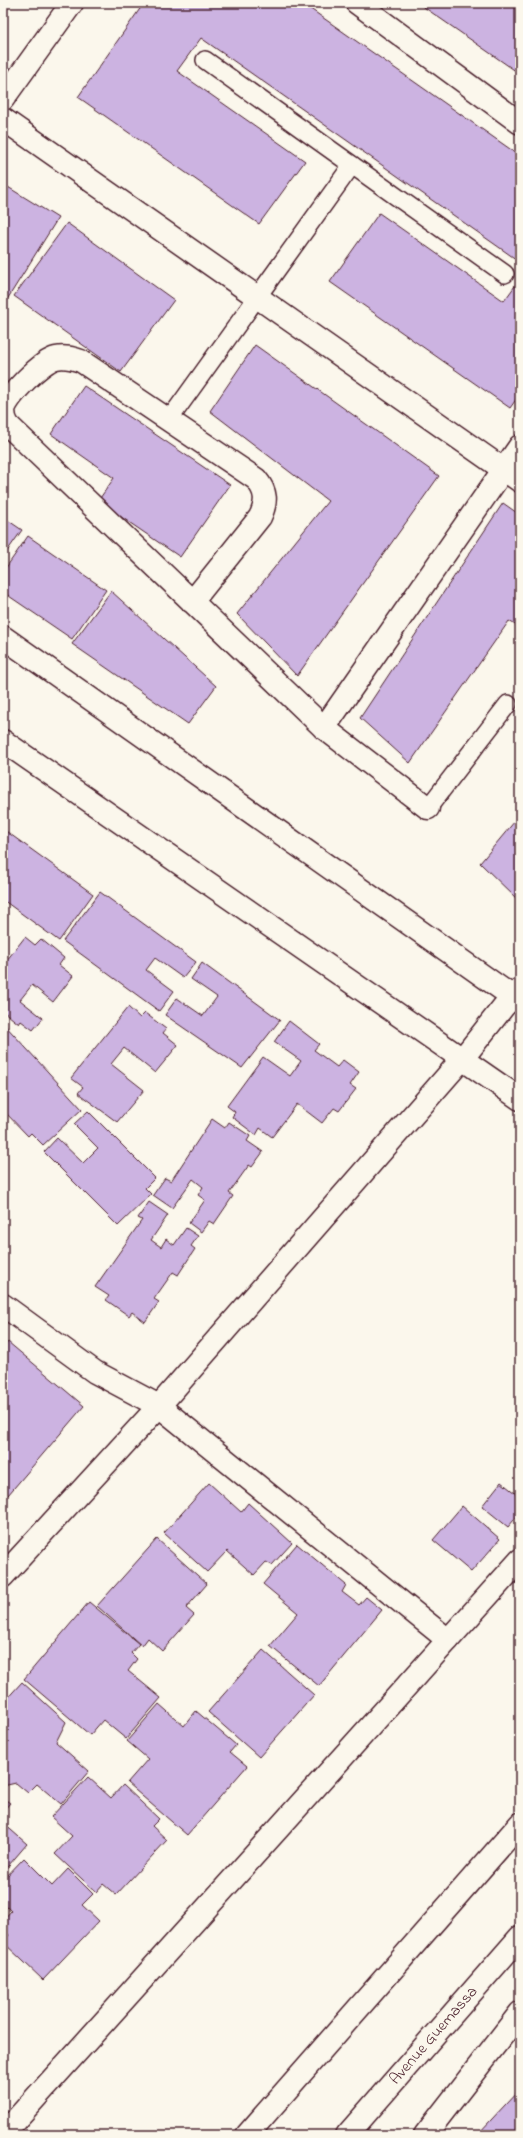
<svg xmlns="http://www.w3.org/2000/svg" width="523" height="2138" viewBox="0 0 523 2138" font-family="'Indie Flower',sans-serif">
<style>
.building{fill:#ccb3e1;stroke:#4a1f2b}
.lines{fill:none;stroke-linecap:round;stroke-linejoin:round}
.lane-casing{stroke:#4a1f2b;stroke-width:20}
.street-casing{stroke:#4a1f2b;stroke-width:25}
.secondary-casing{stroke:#4a1f2b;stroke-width:25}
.lane{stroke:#fbf7ec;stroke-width:17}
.street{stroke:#fbf7ec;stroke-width:22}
.secondary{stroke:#fbf7ec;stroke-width:22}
.labels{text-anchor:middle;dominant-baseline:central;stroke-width:3.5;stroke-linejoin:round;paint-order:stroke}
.street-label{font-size:16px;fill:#4a1f2b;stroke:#fbf7ec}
</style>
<rect width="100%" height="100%" fill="#fbf7ec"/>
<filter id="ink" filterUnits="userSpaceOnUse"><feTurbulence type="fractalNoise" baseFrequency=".025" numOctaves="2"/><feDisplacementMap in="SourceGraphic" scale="8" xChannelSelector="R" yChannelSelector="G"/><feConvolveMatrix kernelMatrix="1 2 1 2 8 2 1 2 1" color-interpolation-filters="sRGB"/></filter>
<g filter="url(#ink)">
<g class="building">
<path d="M144,3h158l218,153v106l-319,-224 -24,33 128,90 -46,63 -181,-127z"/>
<path d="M418,3h102v71z"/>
<path d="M3,184l55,34 -55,88z"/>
<path d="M379,213l125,88 16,-22v115l-10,14 -180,-126z"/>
<path d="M67,223l107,77 -53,72 -107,-76z"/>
<path d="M255,345l184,131 -142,200 -60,-62 91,-113 -118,-90z"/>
<path d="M84,386l146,99 -50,72 -82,-56 16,-23 -63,-44z"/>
<path d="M503,503l17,12v113l-11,-7 -99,142 -50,-45z"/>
<path d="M3,517l19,13 -19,27z"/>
<path d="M28,536l78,54 -34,49 -69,-47v-20z"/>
<path d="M111,591l105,95 -28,38 -116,-80z"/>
<path d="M520,815v87l-40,-39z"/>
<path d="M3,829l90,65 -34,47 -56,-41z"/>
<path d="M100,892l96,70 -13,16 -28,-20 -9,12 28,21 -15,20 -96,-70z"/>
<path d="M25,937l10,8 6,-6 23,19 -5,7 14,11 -20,26 -21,-17 -12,15 23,18 -10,12 -12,-9 -2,3 -16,-13v-46z"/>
<path d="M202,963l78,57 -38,48 -77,-53 12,-17 26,18 14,-19 -26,-18z"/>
<path d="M128,1007l12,11 5,-5 21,16 -3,4 15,12 -23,28 -31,-25 -13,16 33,26 -27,32 -39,-29 5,-6 -12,-9z"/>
<path d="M289,1021l30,23 -5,6 23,17 6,-7 16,12 -9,13 6,4 -17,22 -5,-3 -12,15 -25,-19 -25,33 -12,-9 -4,7 -24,-18 3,-5 -8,-6 36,-49 27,19 11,-15 -27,-19z"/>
<path d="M3,1023l79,86 -39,36 -12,-12 -3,3 -25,-26z"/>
<path d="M88,1111l67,67 -10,10 6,6 -33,32 -74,-74 13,-14 26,25 15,-15 -24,-24z"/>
<path d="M212,1119l13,9 4,-6 21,14 -3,5 16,11 -11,15 -3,-2 -20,28 4,3 -19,28 -5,-3 -8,11 -12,-9 16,-23 -7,-5 5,-8 -10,-8 -21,29 -19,-13 12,-17 6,3z"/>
<path d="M149,1202l19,13 -17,25 10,7 5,-8 8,6 12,-17 12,8 -7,10 4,3 -17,26 -5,-3 -19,27 5,3 -14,20 -13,-10 -3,4 -23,-16 3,-4 -14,-9 47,-67 -4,-2z"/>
<path d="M8,1342l76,64 -76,89 -5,-4v-143z"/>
<path d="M501,1482l19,15v16l-12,14 -26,-21z"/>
<path d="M209,1483l32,29 7,-9 44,40 -20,22 -6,-3 -12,13 -27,-24 -20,21 -43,-39z"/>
<path d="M462,1506l38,33 -29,33 -38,-32z"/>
<path d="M157,1539l50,45 -21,24 8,7 -32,36 -14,-13 -6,8 -45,-40z"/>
<path d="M297,1544l49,41 -4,7 17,13 7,-8 16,13 -63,76 -49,-40 28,-33 -35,-29z"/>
<path d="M89,1602l50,42 -8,9 6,6 -9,12 33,27 -35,41 -23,-19 -13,15 -66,-56z"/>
<path d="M263,1650l51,45 -55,62 -51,-45z"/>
<path d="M22,1682l44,40 -10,20 33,29 -28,33 -24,-20 -9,9 -12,-10 -13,3v-83z"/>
<path d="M159,1704l25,22 12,-15 40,34 -6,7 17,14 -60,69 -60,-52 21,-24 -21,-18z"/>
<path d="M88,1777l23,21 12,-13 36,34 -7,7 15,14 -51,55 -13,-11 -7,8 -41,-38 17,-18 -21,-19z"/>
<path d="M3,1798l7,5 -7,8z"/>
<path d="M3,1823l24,21 -24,28z"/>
<path d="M24,1858l28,28 16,-17 25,25 -11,11 17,16 -56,59 -40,-38 6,-7 -6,-5v-10l8,-9 -8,-8v-23z"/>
<path d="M520,2089v46h-43z"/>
</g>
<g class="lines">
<defs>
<g id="lane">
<path d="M205,60l300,214"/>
<path d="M169,420l183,-255"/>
<path d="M428,808l80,-104"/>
</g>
<g id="street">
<path d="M357,3l163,120"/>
<path d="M3,99l69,-96"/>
<path d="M3,119l517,362"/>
<path d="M192,602l68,-85c7,-15 7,-25 -4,-38l-175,-118c-9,-3 -16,-5 -25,-3 -14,3 -49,38 -52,52 0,6 1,10 4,15l316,303 104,80"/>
<path d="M3,637l517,365"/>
<path d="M324,728l196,-282"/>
<path d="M3,741l517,358"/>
<path d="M3,1305l92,67 64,34 289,234 -445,494"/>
<path d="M3,1576l156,-170 304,-348 41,-52 16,-16"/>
<path d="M448,1640l72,-80"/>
<path d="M247,2135l273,-311"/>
</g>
<g id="secondary">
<path id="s1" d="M347,2135l173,-198"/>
<path d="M425,2135l95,-122"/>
</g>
</defs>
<use href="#lane" class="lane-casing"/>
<use href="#street" class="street-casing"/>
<use href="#secondary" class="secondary-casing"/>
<use href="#lane" class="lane"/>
<use href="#street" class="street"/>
<use href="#secondary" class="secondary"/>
</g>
</g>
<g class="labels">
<g class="street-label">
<text stroke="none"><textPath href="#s1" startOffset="132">Avenue Guemassa</textPath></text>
</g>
</g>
<rect width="523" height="2138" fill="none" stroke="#fbf7ec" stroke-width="16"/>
<rect x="8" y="8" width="507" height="2122" fill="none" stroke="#4a1f2b" stroke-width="1.5" filter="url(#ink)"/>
</svg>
